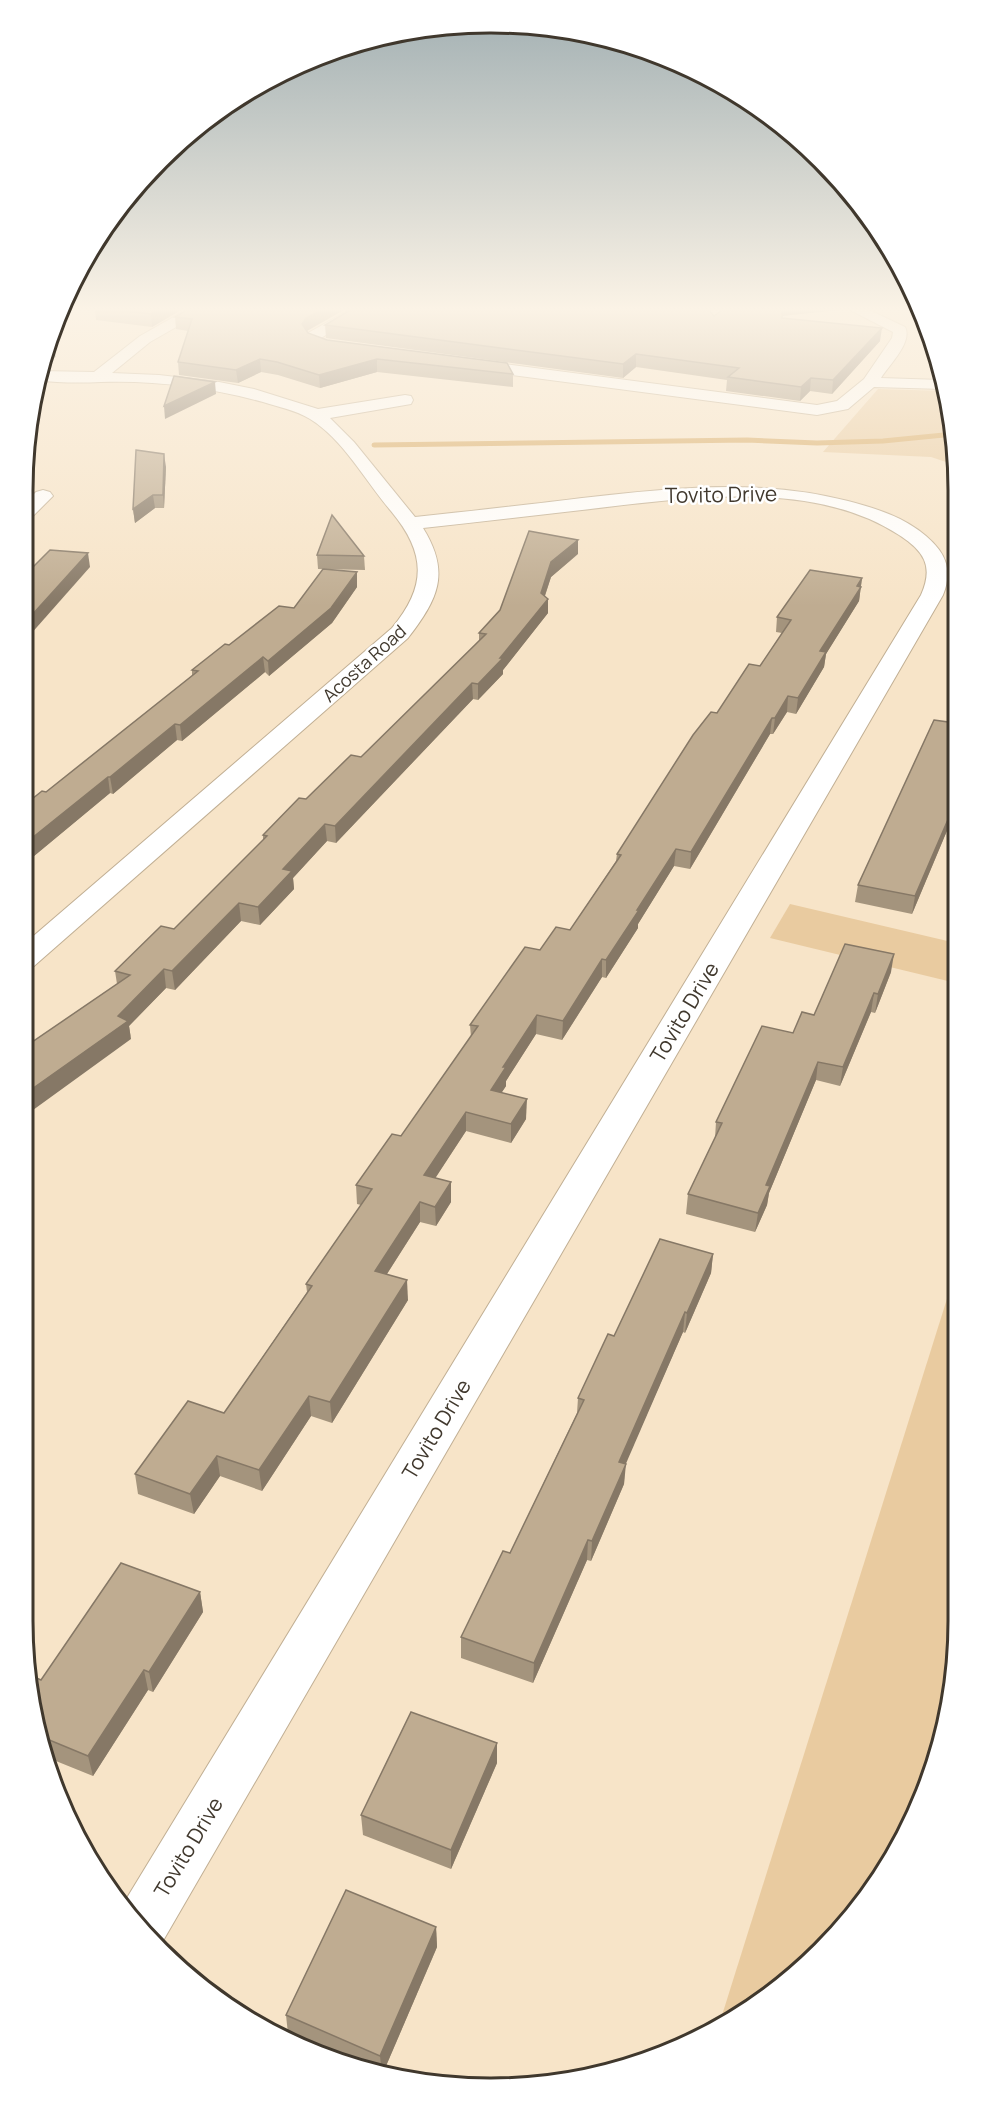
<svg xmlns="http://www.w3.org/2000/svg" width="981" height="2111" viewBox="0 0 981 2111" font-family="Manrope,sans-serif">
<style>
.green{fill:#e9cba0}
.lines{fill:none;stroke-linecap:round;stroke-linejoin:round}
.stream{stroke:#d7a860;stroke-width:5}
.street-casing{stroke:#c1af94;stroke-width:2}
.street{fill:#fff;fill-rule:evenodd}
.wall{fill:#a4947d}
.shaded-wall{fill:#867866}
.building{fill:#bfac91;stroke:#867866;stroke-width:1.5}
.labels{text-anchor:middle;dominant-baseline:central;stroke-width:5;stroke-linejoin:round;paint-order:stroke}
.far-street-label{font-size:18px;fill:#40382d;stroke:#fff}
.street-label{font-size:21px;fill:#40382d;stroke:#fff}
.rim{fill:none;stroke:#40382d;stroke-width:3}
</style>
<rect width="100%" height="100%" fill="#f7e4c8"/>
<g class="green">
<path d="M878,389l66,2 10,38 1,36 -24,-8 -108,-5z"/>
<path d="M790,904l166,39v40l-186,-45z"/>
<path d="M957,1267l1,354 -8,90 -27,88 -81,130 -118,97 -6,2z"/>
</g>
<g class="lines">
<path class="stream" d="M374,445l373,-5 70,3 66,-2 71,-7"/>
<defs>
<g id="street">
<path d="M186,310h20l-56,32 -38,31 47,2 60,7 35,7 64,20 87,-14 6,1 2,4 -2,4 -81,14 24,24 61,75c56,-6 112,-12 167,-19 90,-10 177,-20 266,3 27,7 56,16 78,35 20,17 27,34 17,59l-783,1351 -22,-17 -16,-23 799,-1311c13,-29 3,-44 -22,-60 -89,-58 -218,-36 -317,-25 -53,6 -106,12 -159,18 28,45 15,71 -15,110l-374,328 -11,3v-24l369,-317c35,-42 34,-75 -1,-117 -26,-30 -47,-71 -81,-92 -14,-9 -32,-12 -47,-17 -51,-14 -109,-22 -162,-20 -20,1 -43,1 -64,-2l3,-9 54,1 46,-36z"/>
<path d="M349,310h18l-46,28 10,4 26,4 3,3 -3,3 -29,-1 -18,-7 -5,-8 3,-3z"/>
<path d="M850,310h19l36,17c8,15 -16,38 -24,51l60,2 3,9 -70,-2 -26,22 -31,6 -351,-46 -8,-5 8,-5 351,46 20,-4 27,-22 28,-41 1,-6z"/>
<path d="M43,490l7,2 3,4 -23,23 -7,2v-16l13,-13z"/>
</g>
</defs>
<use href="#street" class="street-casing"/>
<use href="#street" class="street"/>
</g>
<g class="wall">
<path d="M95,310h86l-29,17 -56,-7z"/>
<path d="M722,310h116l-56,6v2l98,23 -48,53 -22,-3 -10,10 -74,-10 1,-11 -91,-13 -13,11 -297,-40 -1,-13 389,-9z"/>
<path d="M175,317l132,14 1,2 19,7 186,34v13l-136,-15 -57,16 -42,-13 -17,-3 -23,11 -59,-8 -1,-13 10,-31 -12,-2z"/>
<path d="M166,467l-2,41h-9l-20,15 -2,-14z"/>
<path d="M578,554l-27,23 -6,19 3,17 -45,57v4l-25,26 -5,-1 -137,144 -9,-2 -34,37 1,11 -34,36 -19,-4 -66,69 -9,-2 -37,38 2,13 -14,-55 -2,-13 59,-42 89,-89v-5l43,-36 55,-42 118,-116v-8z"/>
<path d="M317,555l47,1 1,14 -47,-1z"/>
<path d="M357,572v15l-25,36 -63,53 -4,-4 -83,69 -5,-1 -64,54 -3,-1 -88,73v-59l24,-15 146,-116v-6l37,-25z"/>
<path d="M862,578l-3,23 -33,53 -2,13 -28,47 -9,-2 -14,22h-3l-80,135 -16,-3 -36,58v4l-32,50 -4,-1 -40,63 -26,-6 -30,47v5l-5,7 25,26 -15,24 -45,-12 -31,47 16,4v20l-15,24 -16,-4 -33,52 21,26 -76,123 -21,-7 -49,75 -42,-15 -26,38 -56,-20 -3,-20 89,-61 83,-121 -1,-8 55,-79 -4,-1 -1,-19 45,-49 70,-99 -1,-12 70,-75 30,-20 46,-69 1,-7 100,-141 43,-47 22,-33 -6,-1 1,-15z"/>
<path d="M955,664v23l-6,-1 3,-15z"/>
<path d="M955,723l1,91h-2l-42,100 -57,-12 3,-17z"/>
<path d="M891,972l-16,41 -4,-1 -31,74 -24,-6 -47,113 -2,12 -12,27 -69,-18 2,-20 27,-56 1,-16 77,-89 21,-18z"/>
<path d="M713,1254l-2,19 -26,60 -2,-1 -58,132 -1,20 -33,77 -4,-1 -54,123 -72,-25v-21l49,-84 67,-140 1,-15z"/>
<path d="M200,1592l3,20 -50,80 -5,-2 -55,86 -47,-19 -1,1 -13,-82 9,4z"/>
<path d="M497,1743v20l-46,106 -88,-34 -2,-20z"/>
<path d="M436,1927l1,20 -54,126 -37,-14 -58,-25 -2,-19z"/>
</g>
<g class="shaded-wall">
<path d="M157,310h24l-29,17 -1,-13z"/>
<path d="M321,310h23l-37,21 -5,-7 4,-6z"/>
<path d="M781,310h57l-57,6z"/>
<path d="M882,328l-2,13 -48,53 1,-14z"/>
<path d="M54,345l2,12 -13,5 4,-14z"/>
<path d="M636,354v13l-13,11v-14z"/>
<path d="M260,359l1,13 -23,11 -2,-13z"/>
<path d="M377,359v13l-57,16 -1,-13z"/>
<path d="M811,378l-1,13 -10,10 1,-14z"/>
<path d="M215,382l1,12 -51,25 -1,-13z"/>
<path d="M164,454l2,13 -2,41 -1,-13z"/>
<path d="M153,495l2,13 -20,15 -2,-14z"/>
<path d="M578,540v14l-27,23 -10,30v-14l10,-31z"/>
<path d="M88,553l2,14 -68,77v-18z"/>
<path d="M357,572v15l-25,36 -63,53 -1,-15z"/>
<path d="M862,578l-3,23 -33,53 -2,13 -28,47 2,-16 22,-47z"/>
<path d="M548,599v14l-45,57v4l-25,26v-16z"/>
<path d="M263,657l2,15 -83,69 -2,-16z"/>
<path d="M472,683l1,16 -137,144 -1,-17z"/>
<path d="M788,696l-1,16 -14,22 2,-16z"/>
<path d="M772,718l-2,16 -80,135 1,-17z"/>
<path d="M175,724l2,16 -64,54 -3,-17z"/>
<path d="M108,777l2,16 -88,73v-20z"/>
<path d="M956,801l-2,13 -42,100 3,-18z"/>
<path d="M325,824l2,17 -34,37 1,11 -34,36 -2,-18 25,-38z"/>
<path d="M676,849l-2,17 -36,58v4l-32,50v-18z"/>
<path d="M239,903l2,18 -66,69 -3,-19z"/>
<path d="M894,954l-3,18 -16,41 3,-19z"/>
<path d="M602,959v18l-40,63 1,-19z"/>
<path d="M164,969l2,19 -37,38 2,13 -109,79v-22l96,-80z"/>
<path d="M874,993l-3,19 -31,74 3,-19z"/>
<path d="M537,1015l-1,19 -30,47v5l-15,23v-19l12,-23z"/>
<path d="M818,1062l-2,18 -47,113 -2,12 -12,27 3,-19 8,-28z"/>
<path d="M527,1099l-1,20 -15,24v-19z"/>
<path d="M466,1112v19l-41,63 -1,-19z"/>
<path d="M451,1182v20l-15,24 -1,-19z"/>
<path d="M420,1202v20l-44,69 -1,-20z"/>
<path d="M713,1254l-2,19 -26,60 2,-20z"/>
<path d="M407,1280l1,20 -76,123 -2,-21z"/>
<path d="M685,1312l-2,20 -65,150 1,-20z"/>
<path d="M309,1396l2,20 -49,75 -3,-21z"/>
<path d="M217,1456l3,20 -26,38 -4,-20z"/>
<path d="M626,1464l-2,20 -33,77 1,-20z"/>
<path d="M588,1540l-1,20 -54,123 1,-20z"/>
<path d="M200,1592l3,20 -50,80 -4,-20z"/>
<path d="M144,1670l4,20 -55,86 -5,-20z"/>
<path d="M497,1743v20l-46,106v-19z"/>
<path d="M436,1927l1,20 -54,126h-1l-2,-17z"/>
</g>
<g class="building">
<path d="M118,310h39l-6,4z"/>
<path d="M187,310h134l-15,8 -4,6 6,9 19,7 180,23 6,11 -136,-15 -58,16 -42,-13 -17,-3 -24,11 -58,-8 14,-43 -17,-2z"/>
<path d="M350,310h359l5,6 8,-6h60v8l100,10 -49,52 -22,-2 -10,9 -73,-10 11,-9 -103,-14 -13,10 -298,-39z"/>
<path d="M48,344l6,1 -7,3z"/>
<path d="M174,376l41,6 -51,24z"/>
<path d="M136,450l28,4 -1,41h-10l-20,14z"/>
<path d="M332,515l32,41 -47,-1z"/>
<path d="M529,531l49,9 -27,22 -10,31 7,6 -48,59h3l-25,26 -6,-1 -137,143 -10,-2 -42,45 9,2 -34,36 -19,-4 -67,68 -8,-2 -46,47 10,5 -106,75v-47l108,-74 -15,-4 46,-45 13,3 93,-93 -4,-1 36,-37 7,1 45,-44 10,2 125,-123 -7,-1 21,-23z"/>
<path d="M50,550l38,3 -66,73v-48z"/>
<path d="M323,569l34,3 -26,36 -63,53 -5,-4 -83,68 -5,-1 -65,53h-2l-86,69v-39l20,-16 4,1 152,-121 -6,-1 33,-26 4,1 50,-39 15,2z"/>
<path d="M810,570l52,8 -5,8 4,1 -41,64 6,1 -28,46 -10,-2 -13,22h-3l-81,134 -15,-3 -39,61h2l-33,50 -4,-1 -39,62 -26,-6 -34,52h3l-15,23 36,9 -16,25 -45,-12 -42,63 27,7 -16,25 -15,-5 -45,69 32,9 -77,122 -21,-6 -50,74 -42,-14 -27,38 -55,-20 53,-73 36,12 88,-127 -6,-2 66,-95 -16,-4 36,-51 9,2 77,-110 -8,-1 55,-78 15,3 16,-23 14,3 51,-75 -4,-1 76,-119 18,-23 6,1 32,-49 11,2 31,-46 -14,-3z"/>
<path d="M955,664v7h-3z"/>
<path d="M934,720l21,3 1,78 -41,95 -57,-11z"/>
<path d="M845,944l49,10 -16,40 -4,-1 -31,74 -25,-5 -52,123 4,1 -12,27 -70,-19 34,-71 -6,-1 46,-96 31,7 9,-21 12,3z"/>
<path d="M660,1239l53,15 -26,59 -2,-1 -66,150 7,2 -34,77 -4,-1 -54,123 -73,-26 42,-86 7,2 74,-153 -6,-2 30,-64 6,2z"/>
<path d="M121,1563l79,29 -51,80 -5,-2 -56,86 -46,-19 -10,-61 9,4z"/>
<path d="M411,1712l86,31 -46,107 -90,-35z"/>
<path d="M346,1890l90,37 -56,129 -94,-41z"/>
</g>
<linearGradient id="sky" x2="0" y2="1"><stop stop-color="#a1afb2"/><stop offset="0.51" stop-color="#fbf3e6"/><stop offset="1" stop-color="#fbf3e6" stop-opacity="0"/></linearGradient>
<rect width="981" height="606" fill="url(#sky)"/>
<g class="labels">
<g class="far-street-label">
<text transform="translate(364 663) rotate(-42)">Acosta Road</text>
</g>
<g class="street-label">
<text transform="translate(721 494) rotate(-1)">Tovito Drive</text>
<text transform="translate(684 1012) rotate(-59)">Tovito Drive</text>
<text transform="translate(436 1429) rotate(-59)">Tovito Drive</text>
<text transform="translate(188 1847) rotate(-59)">Tovito Drive</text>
</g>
</g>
<path d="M0 0H981V2111H0ZM490 33H491A457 457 0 0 1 948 490V1621A457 457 0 0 1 491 2078H490A457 457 0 0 1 33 1621V490A457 457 0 0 1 490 33Z" fill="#fff" fill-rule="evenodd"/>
<path class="rim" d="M490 33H491A457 457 0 0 1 948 490V1621A457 457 0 0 1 491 2078H490A457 457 0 0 1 33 1621V490A457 457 0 0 1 490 33Z"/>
</svg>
